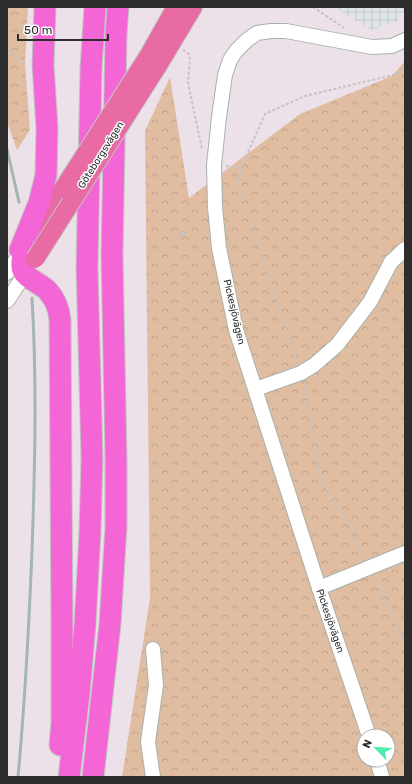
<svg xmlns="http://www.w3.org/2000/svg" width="412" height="784" viewBox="0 0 412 784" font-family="Rubik,sans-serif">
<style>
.industrial{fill:url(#industrial-grid)}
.forest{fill:url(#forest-crowns);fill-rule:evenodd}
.building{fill:#c9bfc6;stroke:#c9bac3}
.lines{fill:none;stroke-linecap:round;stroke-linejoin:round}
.minor-casing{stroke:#a7b1ac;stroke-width:16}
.major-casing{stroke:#c4c4c4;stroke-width:20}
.highway-casing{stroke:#c4c4c4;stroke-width:23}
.path{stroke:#c4c4c4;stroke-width:2;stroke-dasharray:3 2;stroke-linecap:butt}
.minor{stroke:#fff;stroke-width:14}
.major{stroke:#e86ba4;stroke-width:18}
.highway{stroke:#f465d6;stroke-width:21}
.rail{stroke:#a3b6af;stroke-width:3}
.major-bridge-casing{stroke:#c4c4c4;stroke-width:20;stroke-linecap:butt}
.major-bridge{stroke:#e86ba4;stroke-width:18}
.labels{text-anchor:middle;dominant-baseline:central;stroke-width:3;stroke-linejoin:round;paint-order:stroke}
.street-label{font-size:10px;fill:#2d2d2d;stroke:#fff}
</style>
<defs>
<pattern id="industrial-grid" width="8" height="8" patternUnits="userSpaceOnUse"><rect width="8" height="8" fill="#e0e6e7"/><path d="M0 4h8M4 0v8" fill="none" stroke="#c0c6c6"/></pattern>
<pattern id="forest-crowns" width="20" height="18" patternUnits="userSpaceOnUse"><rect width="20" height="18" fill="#e0bda1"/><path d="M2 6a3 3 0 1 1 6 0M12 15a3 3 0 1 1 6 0" fill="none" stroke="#c0a38b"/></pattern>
</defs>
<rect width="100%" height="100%" fill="#ede1e9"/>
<path class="industrial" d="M333,7h72v3l-8,11 -25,9z"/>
<g class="forest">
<path d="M7,7h21l-3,58 5,65 -13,20 -10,-28z"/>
<path d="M405,61v716h-283l28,-179 -5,-467 25,-54 19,121 111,-84 92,-38zM364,736h24v24h-24z"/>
</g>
<path class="building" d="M183,231l2,3 -4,3 -2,-4z"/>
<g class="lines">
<defs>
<g id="minor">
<path d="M7,273l15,-23"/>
<path d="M7,301l18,-27"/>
<path d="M256,389l45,-16 13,-8 23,-20 33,-43 21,-40 14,-13"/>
<path d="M319,588l86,-35"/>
<path d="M369,736l-50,-148 -83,-258 -17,-82 -4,-41 -1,-42 5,-48 6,-42 5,-15 6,-9 11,-11 10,-7 14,-2h15l86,16 20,-1 13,-6"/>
<path d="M377,760l5,17"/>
<path d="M153,777l-5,-35 8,-57 -3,-36"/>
</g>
<g id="major">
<path d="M149,55l27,-48"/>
<path d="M157,67l36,-60"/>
<path d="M31,239l32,-50"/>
</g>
<g id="highway">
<path d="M31,239c-4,8 -10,17 -9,27 0,12 19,17 26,25 8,9 11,18 12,29l2,309v93l-2,23"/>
<path d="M20,250l19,-47 7,-28 1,-47 -4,-63 2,-58"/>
<path d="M69,777l10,-83 6,-69 5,-93 2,-74 -5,-190 4,-199 4,-62"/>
<path d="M93,777l17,-153 6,-97v-68l-4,-204 4,-220 2,-28"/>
</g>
</defs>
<use href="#minor" class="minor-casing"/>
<use href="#major" class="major-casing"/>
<use href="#highway" class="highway-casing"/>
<g class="path">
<path d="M313,7l31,21"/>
<path d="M7,44l6,11 14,11"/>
<path d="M183,50l6,4 1,5 -2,24 14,66"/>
<path d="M226,166l15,2"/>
<path d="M297,361l-59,-177 3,-16 24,-54 40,-18 92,-22 8,-7"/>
<path d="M304,386l17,93 25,40 18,38"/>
<path d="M375,579l30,64"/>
</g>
<use href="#minor" class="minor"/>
<use href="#major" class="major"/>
<use href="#highway" class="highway"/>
<g class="rail">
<path d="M7,149l12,53"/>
<path d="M18,777c7,-76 11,-151 14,-227 3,-84 5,-168 0,-252"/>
</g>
<defs>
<g id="major-bridge">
<path d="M63,189l86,-134"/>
<path d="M35,259l122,-192"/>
</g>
</defs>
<use href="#major-bridge" class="major-bridge-casing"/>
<use href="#major-bridge" class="major-bridge"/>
</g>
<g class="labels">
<g class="street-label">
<text transform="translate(101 155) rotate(-58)">Göteborgsvägen</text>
<text transform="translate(234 312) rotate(77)">Pickesjövägen</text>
<text transform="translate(330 621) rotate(71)">Pickesjövägen</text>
</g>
</g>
<rect width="412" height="784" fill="none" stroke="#2d2d2d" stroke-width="16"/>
<g transform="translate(376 748) rotate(295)"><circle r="19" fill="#ffffff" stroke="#ababab"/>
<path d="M0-3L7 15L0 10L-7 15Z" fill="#4deeac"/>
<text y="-6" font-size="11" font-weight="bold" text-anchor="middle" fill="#2d2d2d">N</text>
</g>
<path d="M18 34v6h90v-6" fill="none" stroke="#2d2d2d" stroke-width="2"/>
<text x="24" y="34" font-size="12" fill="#2d2d2d" stroke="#ffffff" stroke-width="3" paint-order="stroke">50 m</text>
</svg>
